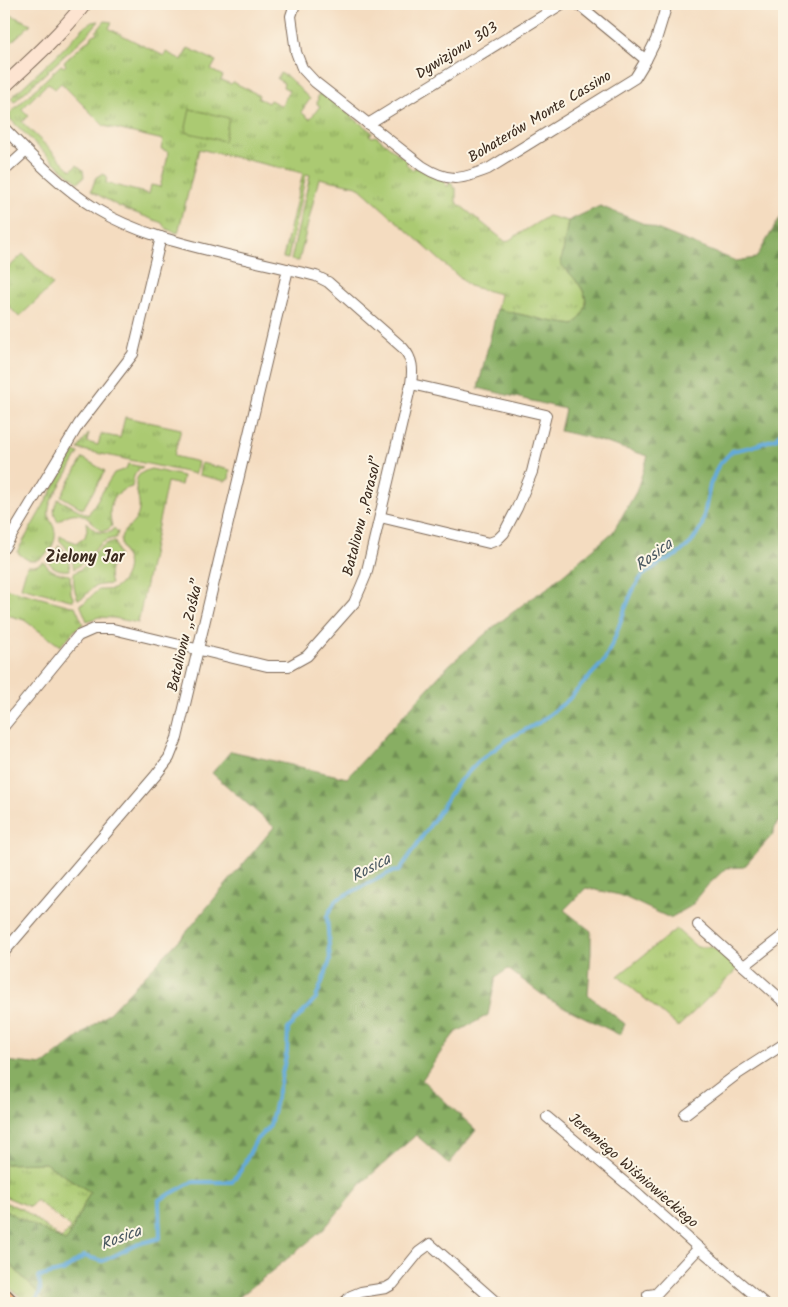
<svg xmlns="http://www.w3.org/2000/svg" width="788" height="1307" viewBox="0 0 788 1307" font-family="Kalam,sans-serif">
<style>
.grass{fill:url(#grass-tufts);stroke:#737a48}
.forest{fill:url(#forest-firs);stroke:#626c41}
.garden{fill:#abca72;stroke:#737a48}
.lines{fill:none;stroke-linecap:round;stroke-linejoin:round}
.stream{stroke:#64aada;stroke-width:4}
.street-casing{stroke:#7c6857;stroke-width:12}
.secondary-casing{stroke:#7c6857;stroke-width:16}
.primary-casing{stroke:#7c6857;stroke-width:19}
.street{stroke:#fff;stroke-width:10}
.secondary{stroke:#fde4d1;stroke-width:14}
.primary{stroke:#fabc8b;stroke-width:16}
.labels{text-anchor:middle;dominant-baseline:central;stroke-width:4;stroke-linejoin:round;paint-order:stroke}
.street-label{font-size:15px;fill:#3b2a1e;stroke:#fcf5e5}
.water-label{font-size:16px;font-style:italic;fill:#495760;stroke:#fcf5e5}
.neighbourhood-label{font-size:16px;font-weight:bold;fill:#3b2a1e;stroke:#fcf5e5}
</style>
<defs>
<pattern id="grass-tufts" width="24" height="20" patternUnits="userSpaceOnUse" patternTransform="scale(1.25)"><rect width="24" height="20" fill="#abca72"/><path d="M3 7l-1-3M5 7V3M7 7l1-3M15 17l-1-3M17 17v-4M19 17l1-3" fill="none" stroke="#8ca45d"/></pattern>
<pattern id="forest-firs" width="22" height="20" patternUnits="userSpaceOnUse" patternTransform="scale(1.25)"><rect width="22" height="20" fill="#88ae64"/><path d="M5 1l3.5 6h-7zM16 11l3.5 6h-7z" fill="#708e52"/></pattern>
</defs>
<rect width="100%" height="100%" fill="#fcf5e5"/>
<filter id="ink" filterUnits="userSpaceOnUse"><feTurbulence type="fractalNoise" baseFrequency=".02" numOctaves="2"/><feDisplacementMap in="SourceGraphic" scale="10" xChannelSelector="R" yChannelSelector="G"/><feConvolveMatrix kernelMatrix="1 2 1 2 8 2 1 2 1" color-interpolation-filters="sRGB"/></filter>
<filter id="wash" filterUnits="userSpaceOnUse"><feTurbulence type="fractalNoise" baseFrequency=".0096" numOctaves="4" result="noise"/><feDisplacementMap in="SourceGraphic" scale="20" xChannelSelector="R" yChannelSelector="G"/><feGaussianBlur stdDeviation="1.12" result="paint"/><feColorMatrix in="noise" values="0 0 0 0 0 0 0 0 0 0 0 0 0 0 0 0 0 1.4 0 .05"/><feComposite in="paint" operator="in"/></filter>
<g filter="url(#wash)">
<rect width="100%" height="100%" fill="#f4dcc0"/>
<g class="grass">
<path d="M4,12l27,12 -27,25z"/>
<path d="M99,21l-11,13 -74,68 -3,-4 46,-43 27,-28 8,-5z"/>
<path d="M105,21l7,1 -3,6 1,1 54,27 2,-4 16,8 6,-12 28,13 -5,9 12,6 -2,4 10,4 2,-2 26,13 -1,3 10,5 2,-3 12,6 7,-16 -6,-3 1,-4 -7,-4 3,-6 8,4 22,22 -9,13 9,7 10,-13 -3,-2 1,-8 2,-4 53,41 -4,2 3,2 4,-1 31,25 -1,3 7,6 2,-3 30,14 1,5h3v-4l3,1 1,4 3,1v14l50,40 42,-26 20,5 -7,43c12,13 34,32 21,52 -2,3 -5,6 -8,9l-25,-4 -52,-12 3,-15 -31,-8 -112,-100 -38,-8 -20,83 -8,-1 19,-85 -4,-1 -18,85 -5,-1 20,-85 -104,-24 -21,84c-6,-2 -13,-3 -16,-10l-42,-16 -29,-16 5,-14 7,-3 4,2 -1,7 43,11 2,-9 9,2 9,-35 -8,-3 2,-9 -59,-14 -43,-43 -6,6 -7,-6 -26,26 7,7 -7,6 49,48 6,-5 6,5 1,7 -6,5 -22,-18 -45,-44 -2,-6 52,-49 3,2 2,-2 -2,-3 24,-22h2l2,-3v-1l5,-3 -1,-1z"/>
<path d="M23,254l30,31 -34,32 -15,-16v-29z"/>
<path d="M125,417l56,12 -7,27 24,6 -3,12 -117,-25 11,-16 -2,9 11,3 3,-11 19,4z"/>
<path d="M74,452l5,1 -28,48c-2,6 -3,10 -2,16 1,4 4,7 5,11 4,11 -3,24 -13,30 -11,6 -15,1 -24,-6z"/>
<path d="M201,463l29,7 -1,9 -4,2 -26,-6z"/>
<path d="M128,464l15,3c-9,4 -10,11 -11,20 -21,5 -25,20 -20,39l-5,4 -5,1c-6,-3 -9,-9 -15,-13 -10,-8 -21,-4 -29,4 -5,-9 -5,-14 0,-23l30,16 26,-42 12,-4z"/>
<path d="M151,469l32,7 -2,9 -14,-3 -29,141 -24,-5 -15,-1 -12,4 -7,-17 4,-1 14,-13c5,0 11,0 15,-1 10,-4 17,-19 14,-29 -3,-8 -7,-13 -6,-22 2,-11 16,-12 18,-28 2,-17 -14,-34 12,-41z"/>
<path d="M86,522c9,9 12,12 25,10l3,-4 4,4 -2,6c-16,2 -19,10 -29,21 -4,4 -9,7 -13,10 -2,-11 -5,-20 -14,-28v-5l6,3 11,4 8,-6 2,-7z"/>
<path d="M110,542h5l4,14c-9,8 -12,17 -8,28 -7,1 -14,0 -20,5 -5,5 -6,9 -13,10 -4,-8 -5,-17 -4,-26l7,-4 8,-8 5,-8 7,-6z"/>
<path d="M59,545c8,7 10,15 11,25 -9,1 -18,-1 -23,-10l8,-7z"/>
<path d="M44,562c6,10 16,12 26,13l1,18 3,7h-4l-49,-13 6,-21h8z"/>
<path d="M4,588l67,18h4l8,18 -8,6 -15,16 -36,-26 -20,-6z"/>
<path d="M676,929l21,18h15l27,21 -61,59 -60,-51z"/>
<path d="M45,1163l45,29 -24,50 -62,-32v-8l20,8 37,29 10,-11 -35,-28 -6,7 -26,-11v-32z"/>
<path d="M4,1258l44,45h-20l-24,-20z"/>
</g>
<path class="forest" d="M600,206l136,55 20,-3 28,-47v611h-7l-4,12 -29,33 -18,1 -19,18 -16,20 -21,12 -50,-23 -34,-7 -22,22 27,21v21l-3,43 37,29 -5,11 -72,-36 -40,-30 -12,8 -8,38 -33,18 -10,13 -23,34 54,50 -27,34 -33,-29 -53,47 -40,48 -91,73h-184l-44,-45v-48l62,32 24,-50 -45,-29 -41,1v-103l39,4 66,-52 75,-78 90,-108 -62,-54 19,-22 116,27 102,-113 42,-36 39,-30 16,-10 67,-57 23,-40 12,-36 -61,-19 -27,-6 5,-22 -87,-21 19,-79 52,12 25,4c25,-26 6,-40 -13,-61l7,-43z"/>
<g class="garden">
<path d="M190,109l39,9 -5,23 -39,-9z"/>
<path d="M83,458l22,13 -22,38 -22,-13z"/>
</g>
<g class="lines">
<g class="stream">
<path d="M784,356v1"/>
<path d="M34,1303c7,-10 8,-14 4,-26l25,-6 21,-15 19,5 35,-17 22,-6 -1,-38 33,-18h40l9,-12 15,-30 14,-14 17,-74 1,-23 28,-31 14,-37 -3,-45 9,-16 55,-28 8,-1 40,-59 16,-26 23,-24 30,-23 32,-17 28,-22 36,-39 10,-21 11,-31 8,-19 9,-14 18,-13 17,-8 14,-12 11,-17 8,-41 8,-19 14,-15 19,-4 26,-9 7,-10"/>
</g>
</g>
</g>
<g filter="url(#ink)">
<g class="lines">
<defs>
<g id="street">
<path d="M295,4l-4,12 5,36 6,16 13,14 107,84c27,17 38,14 66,3l147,-91 11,-18 10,-20 11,-36"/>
<path d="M578,4l68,56"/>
<path d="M368,124l194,-120"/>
<path d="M4,128c29,30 58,60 94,82 36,22 81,33 122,43 32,8 64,15 96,23l12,6 75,66c10,11 10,22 8,36l-45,191 -12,28 -47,53 -18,10h-22l-154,-37h-19l-16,7 -74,90"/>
<path d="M4,171l22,-20"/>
<path d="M380,517l109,26 8,-3 7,-7 13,-25 15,-36 14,-57 -135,-31"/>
<path d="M4,548l75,-124 54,-70 28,-117"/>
<path d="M698,925l86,77"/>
<path d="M4,952l152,-177 13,-17 8,-20 111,-469"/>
<path d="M744,966l40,-31"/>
<path d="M685,1114l51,-39 48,-31"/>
<path d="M547,1117l88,74 64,57 65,55"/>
<path d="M648,1295l8,-1 43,-46"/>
<path d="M344,1303l7,-7 10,-4 25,-4 7,-4 26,-32 11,-8 67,59"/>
</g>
<path id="secondary" d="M4,86c28,-26 57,-52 80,-82"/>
<path id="primary" d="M4,1297l6,6"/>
</defs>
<use href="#street" class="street-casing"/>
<use href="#secondary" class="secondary-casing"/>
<use href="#primary" class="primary-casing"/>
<use href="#street" class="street"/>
<use href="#secondary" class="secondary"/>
<use href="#primary" class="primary"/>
</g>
</g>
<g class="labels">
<g class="street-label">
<text transform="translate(457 51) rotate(-32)">Dywizjonu 303</text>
<text transform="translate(540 117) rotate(-31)">Bohaterów Monte Cassino</text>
<text transform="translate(363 516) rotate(-76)">Batalionu „Parasol”</text>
<text transform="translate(186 635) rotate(-77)">Batalionu „Zośka”</text>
<text transform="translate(633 1171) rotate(41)">Jeremiego Wiśniowieckiego</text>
</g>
<g class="water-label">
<text transform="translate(654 555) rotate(-37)">Rosica</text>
<text transform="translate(371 868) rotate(-28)">Rosica</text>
<text transform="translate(121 1238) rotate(-21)">Rosica</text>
</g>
<g class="neighbourhood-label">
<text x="85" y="557">Zielony Jar</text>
</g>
</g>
<rect width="788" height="1307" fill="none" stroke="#fcf5e5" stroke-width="20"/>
</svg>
